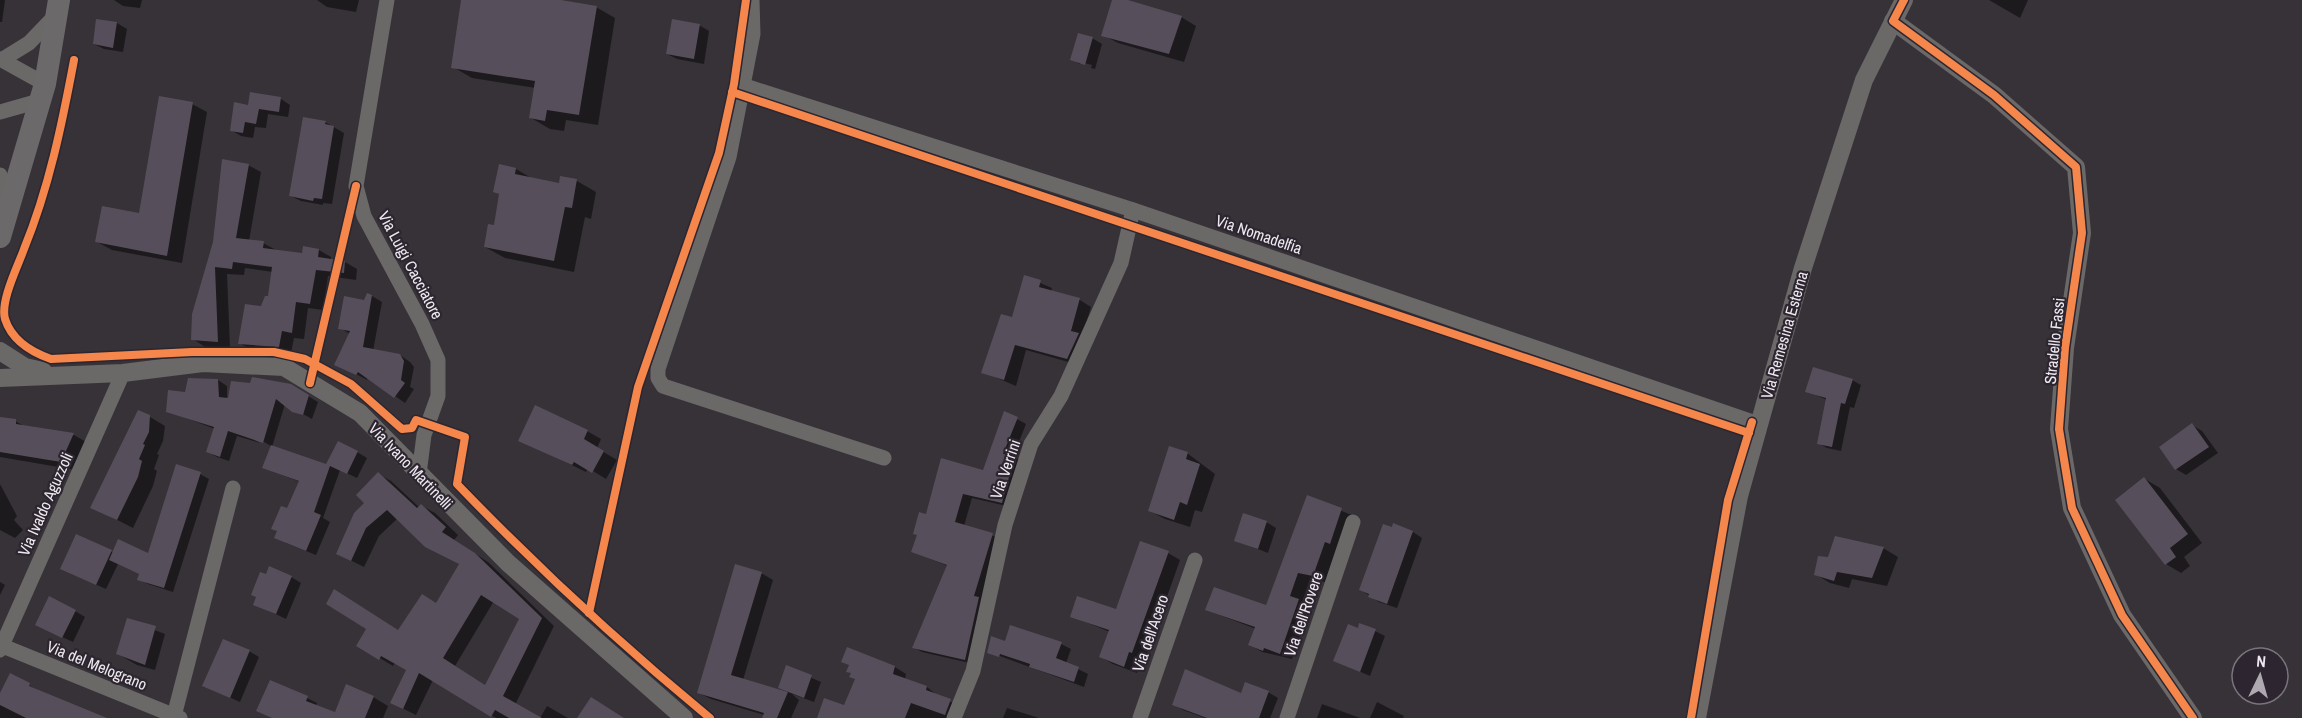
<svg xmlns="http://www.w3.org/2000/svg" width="2302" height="718" viewBox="0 0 2302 718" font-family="'Archivo Narrow',sans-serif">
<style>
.shadow{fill:#0007;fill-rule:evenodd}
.building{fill:#574e5b;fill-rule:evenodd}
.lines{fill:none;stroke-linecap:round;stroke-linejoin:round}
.minor{stroke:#6b6868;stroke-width:15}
.tertiary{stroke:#6b6868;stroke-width:18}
.primary{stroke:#6c696b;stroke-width:22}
.cycleway-casing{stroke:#2d2630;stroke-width:11}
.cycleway{stroke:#f5874c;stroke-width:8}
.labels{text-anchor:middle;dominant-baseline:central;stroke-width:4.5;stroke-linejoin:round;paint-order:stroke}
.street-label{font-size:16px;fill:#eee9f0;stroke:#2d2630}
</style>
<rect width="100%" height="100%" fill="#363238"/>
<g class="shadow">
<path d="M0,0h5l-3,22h-2z"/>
<path d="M114,0h28l-2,8 -17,-2z"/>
<path d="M317,0h42l-3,12 -29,-5z"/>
<path d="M463,0h88l45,7 19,11 -17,107 -32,-5 -2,11 -14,-2 -19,-11 5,-30 -64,-10 -19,-11z"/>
<path d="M1114,0h9l58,17 15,9 -12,36 -66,-19 -15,-8z"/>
<path d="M1989,0h39l-8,18z"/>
<path d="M97,20l20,3 10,6 -4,23 -19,-3 -10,-5z"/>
<path d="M699,25l10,6 -5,33 -27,-5 -10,-5z"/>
<path d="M1092,38l10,6 -7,25 -4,-1 1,-3 -12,-3v2l-9,-5z"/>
<path d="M281,99l9,6 -2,12 -20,-3 -2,14 -11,-1 -2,11 -12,-2 -10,-6 18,-24z"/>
<path d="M192,104l15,8 -25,151 -70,-13 -15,-8 43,-28z"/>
<path d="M325,122l19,11 -12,71 -9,-1v2l-22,-4 -10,-5z"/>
<path d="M248,165l13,7 -12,69 14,2 13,7 27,5 16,-5 12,7v3l14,2 12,7 -1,11 -28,-4 -5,34 -15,-2 -4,31 -10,-1 -3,15 -39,-3 -13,-7 30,-46 4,-25 -28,-4 -1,7 -17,-1 3,74 -25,-1 -12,-8v-25z"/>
<path d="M500,166l16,3 17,10 27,6 17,-4 19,11 -5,27 -6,-2 -11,55 -69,-14 -20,-11 10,-20 6,-32 -6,-3z"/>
<path d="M1026,277l26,11 -1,4 29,8 11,7 -9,30 -3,28 -53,-15 -10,36 -33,-14 30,-53z"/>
<path d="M372,296l10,6 -9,49 27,4 10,7 4,5 -4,20 4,2 -9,14 -37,-26 -1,3 -22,-12 5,-34 -10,-6z"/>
<path d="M218,380l9,6v15l64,-15 27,16 -6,17 -27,-15 -13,43 55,19 30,-14 10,6 -10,20 -17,-8 -17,48 7,4 -14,33 -30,-12 2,-33 12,-28 -36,-14 7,-22 -14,-8 -2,2 5,3 -23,-7 -8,25 -12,-4 -9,-5 7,-23 -47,-18 18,-18z"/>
<path d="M1852,380l9,5 -7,23 -4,-1 -9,44 -14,-3 -9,-5 9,-43 -20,-9z"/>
<path d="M150,417l15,9 -2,15 -6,13 2,1 -5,14 3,2 -4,15 -20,42 -41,-21z"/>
<path d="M0,418l15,3 11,6 48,8 14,8 -12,27 -76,-13z"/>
<path d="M1017,419l9,5 -13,33 11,5 -13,45 -39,-9 -8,28 38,13 -28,125 -52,-12 -9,-5 35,-81 -35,-14 14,-36 57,-44z"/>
<path d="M2192,425l10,6 16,22 -32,22 -10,-6z"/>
<path d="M587,431l14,8 -4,9 20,12 -11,19 -18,-11 -2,4 -66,-32z"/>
<path d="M1187,453l28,21 -13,38 -7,-2 -5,17 -25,-8 -15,-8z"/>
<path d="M200,474l9,5 -36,113 -25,-8 -9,-5 1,-5 -22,-10 -12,25 -34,-15 5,-38 37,17 35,2z"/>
<path d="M378,474l13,7 29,27 2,-2 13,7 23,22 -4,5 34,22 66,64 -39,79 23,13h-42l-63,-38 -17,35 -24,-12 16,-33 -13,-8 -2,4 -35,-21 10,-17 31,3 38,-27 23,-40 -62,-46 -19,18 -15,31 -26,-13 28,-51zM494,601l27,17 -35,68 -31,-20z"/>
<path d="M2145,479l15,9 42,55 -18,14 6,9 -9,7 -15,-9z"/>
<path d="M0,484l17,32 -3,4 9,10 -8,8 -15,-8z"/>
<path d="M1308,497l46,19 -29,66 -15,-3 -8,24 8,4 -18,52 -30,-7 -12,-7 6,-16 -49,-19 59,-4z"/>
<path d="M1266,522l10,6 -8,25 -33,-13z"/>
<path d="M1413,532l9,6 -25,70 -18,-6 -18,-12z"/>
<path d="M1883,548l15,9 -11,29 -35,-7 -3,9 -19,-5 -15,-9 14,-15z"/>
<path d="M1168,553l12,7 -35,99 -3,-1 -5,15 -24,-9 -12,-7 9,-25 -39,-16 46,-5z"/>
<path d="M761,573l12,7 -30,100 45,12 -9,-5 8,-20 34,15 -7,20 -22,-8 7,6 -8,18h-28l1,-3 -53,-16 -12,-6z"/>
<path d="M291,577l10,6 -15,36 -31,-15z"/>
<path d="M0,582l5,3 -5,10z"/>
<path d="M75,611l10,6 -12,25 -26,-12z"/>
<path d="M128,620l37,14 -10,36 -18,-5 -19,-11z"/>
<path d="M1375,631l10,5 -15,40 -35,-15z"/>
<path d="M1061,644l10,5 -5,14 22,11 -4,13 -95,-35z"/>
<path d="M249,651l10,6 -19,45 -36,-16z"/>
<path d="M895,667l11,7 -1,5 22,8 11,9 24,11 -4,11h-139l26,-11z"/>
<path d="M1186,671l56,24 26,-3 10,6 -8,20h-65l-22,-8 -10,-6z"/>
<path d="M10,675l29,16 57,27h-96v-19z"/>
<path d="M373,697l15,9 -5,12h-54z"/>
<path d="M307,698l10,5 -7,15h-37z"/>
<path d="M1377,702l27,14 -1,2h-33z"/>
<path d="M1322,704l38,14h-43z"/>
<path d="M547,706l21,12h-28z"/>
<path d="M1007,708l32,10h-36z"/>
</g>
<g class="building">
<path d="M461,0h100l36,6 -18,109 -32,-5 -2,11 -16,-3 6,-37 -84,-13z"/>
<path d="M1112,0h16l54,16 -13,38 -68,-18z"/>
<path d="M96,19l21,3 -4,26 -20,-4z"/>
<path d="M672,19l28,5 -6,35 -28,-5z"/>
<path d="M1078,33l15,4 -8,28 -15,-5z"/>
<path d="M250,92l31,5 -2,15 -20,-3 -3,15 -11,-2 -2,11 -13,-2 4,-29 14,3z"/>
<path d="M159,96l34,6 -26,154 -72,-14 7,-36 37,7z"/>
<path d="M303,117l23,4 -1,3 9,2 -12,73 -8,-1 -1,3 -24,-5z"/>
<path d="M222,159l27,5 -13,74 28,3 -1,7 39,5 1,-7 16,3 -1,8 27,4 -1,12 -28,-3 -6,34 -14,-2 -4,31 -10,-2 -3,16 -41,-3 7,-40 16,2 4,-10h3l4,-29 -39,-5 -1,7 -17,-2 3,75 -27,-2 1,-26 21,-72z"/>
<path d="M499,164l17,4 -1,6 44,9 1,-7 17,3 -5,29 -7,-1 -11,54 -70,-14 4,-23 6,1 5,-31 -6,-2z"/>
<path d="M1024,275l17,5 -2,7 41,11 -9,33 8,2 -12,26 -52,-14 -11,35 -23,-7 20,-59 11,3z"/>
<path d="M367,293l5,2 -9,52 37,7 4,7 -3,19 4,3 -11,15 -36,-26 -2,3 -22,-10 16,-34 -12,-2 6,-33 20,4z"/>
<path d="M1813,367l40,12 -8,25 -4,-1 -9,44 -15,-3 9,-46 -21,-6z"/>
<path d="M252,377l39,7 18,11 -6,20 -11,-3 -16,-13 -13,44 -35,-12 -8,26 -14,-5 8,-25 -48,-15 2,-22 17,2 3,-14 30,1 1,18 9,1 3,-17 19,2z"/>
<path d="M535,405l53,25 -4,9 20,12 -12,22 -18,-11 -2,3 -54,-24z"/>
<path d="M138,410l12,5 -1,17 -6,12 2,1 -6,14 3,2 -4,16 -21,43 -27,-12z"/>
<path d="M1004,411l14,6 -15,37 12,1 -13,48 -39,-9 -8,28 38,11 -19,63 5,1 -14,63 -53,-12 35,-83 -36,-13 6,-17 -4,-1 6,-22 7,2 15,-56 42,12z"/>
<path d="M0,417l16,2v5l58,9 -13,29 -61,-10z"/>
<path d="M2192,423l17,24 -34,23 -16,-23z"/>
<path d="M338,441l20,10 -11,23 -17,-8 -16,46 7,3 -15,36 -32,-13 3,-7 -6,-2 10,-23 6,2 12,-27 -37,-13 9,-23 55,19z"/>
<path d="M1169,446l19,6 -2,7 14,5 -13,41 -7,-3 -6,18 -26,-9z"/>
<path d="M176,464l25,8 -37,116 -27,-8 2,-6 -30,-14 9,-21 30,14z"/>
<path d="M378,472l39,36 4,-4 25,23 -4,5 33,21 67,65 -39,78 39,22h-33l-14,-8 -4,7 -72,-44 -16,36 -13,-6 16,-33 -25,-14 -2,4 -23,-14 10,-17 -40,-25 8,-15 64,41 24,-36 14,9 23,-39 -34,-17 -38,-37 -21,18 -15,33 -15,-7 18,-41 10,-10 -8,-8zM481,595l38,24 -34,66 -42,-27z"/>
<path d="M2144,477l44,57 -18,14 6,9 -11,8 -50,-65z"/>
<path d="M1307,495l35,13 -12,36 -5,-2 -12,34 -15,-3 -8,23 9,3 -19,55 -16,-6 -1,3 -15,-6 7,-18 -50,-17 9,-23 52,18z"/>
<path d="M1243,513l24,8 -9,28 -24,-8z"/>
<path d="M1393,523l20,8 -26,73 -19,-7 1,-3 -10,-4 24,-66 9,3z"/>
<path d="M76,534l36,16 -16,35 -36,-16z"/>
<path d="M1835,536l49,11 -12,31 -35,-6 -3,9 -20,-6 4,-19 10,1z"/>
<path d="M1140,541l29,10 -37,102 -3,-1 -5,15 -25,-10 10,-27 -39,-13 7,-21 39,13z"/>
<path d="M735,564l27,8 -31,103 57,17 -11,26h-15l2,-5 -67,-20z"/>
<path d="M269,566l23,10 -16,38 -23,-9 3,-8 -5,-2 9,-23 6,2z"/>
<path d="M49,596l27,14 -14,28 -27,-13z"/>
<path d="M127,618l29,8 -11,39 -29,-11z"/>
<path d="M1359,623l17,6 -16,43 -27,-11 15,-37 10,4z"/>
<path d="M1010,625l52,17 -6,16 23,9 -5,15 -45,-15 1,-3 -30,-10 -1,3 -12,-4 4,-17 14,5z"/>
<path d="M223,639l27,11 -20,48 -28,-12z"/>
<path d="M847,647l48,19 -2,8 34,12 -1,4 25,9 -6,16 -34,-12 -6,15h-88l7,-20 20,7 11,-26 -6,-2 2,-4 -5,-1 3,-7 -8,-3z"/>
<path d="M786,665l26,10 -8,23 -26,-10z"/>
<path d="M1185,669l56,24 4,-11 24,9 -10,27h-52l-35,-13z"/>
<path d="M10,673l20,10 -1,3 78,32h-81l-26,-13v-12z"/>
<path d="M270,680l38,16 -2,5 29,11 11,-28 28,12 -9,22h-93l-16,-7z"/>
<path d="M591,697l33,21h-47z"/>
</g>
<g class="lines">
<g class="minor">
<path d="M387,0l-31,186 8,30 58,108 16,36v36l-14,39 -5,39"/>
<path d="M752,0l1,34 -24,123 -71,212v9l5,8 221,72"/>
<path d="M0,59l45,25"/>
<path d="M3,59l26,-16 26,-27"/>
<path d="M745,86l388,124 626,214"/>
<path d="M0,112l39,-11"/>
<path d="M0,175l9,28"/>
<path d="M0,645l180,73"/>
<path d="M0,650l123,-277"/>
<path d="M174,716l59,-228"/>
<path d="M954,718l19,-47 32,-146 26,-81 30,-48 60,-133 12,-53"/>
<path d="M1140,718l55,-158"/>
<path d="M1287,718l66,-196"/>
</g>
<g class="tertiary">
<path d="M1893,21l101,74 82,72 6,66 -17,115 -6,81 13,79 50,107 71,103"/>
<path d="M0,351l25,16 18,4"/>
<path d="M0,378l123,-5 80,-10 81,4 76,46 148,150 176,155"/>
<path d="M1697,718l42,-222 64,-228 61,-188 40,-80"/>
</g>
<path class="primary" d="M0,237l45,-153 14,-84"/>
<defs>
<g id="cycleway">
<path d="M1904,0l-11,21 101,74 82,72 6,66 -17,115 -6,81 13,79 50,107 71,103"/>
<path d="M74,60c-12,64 -25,128 -50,189 -6,17 -24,52 -19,70 7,22 26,33 46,40l141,-7h82l31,7 46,25 51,45 10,-1 4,-8 49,17 -8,47c80,83 164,161 253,234"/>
<path d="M732,92l1017,341"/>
<path d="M310,383l46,-197"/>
<path d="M589,613l49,-226 81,-234 15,-69 12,-84"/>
<path d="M1691,718l37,-218 24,-78"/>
</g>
</defs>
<use href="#cycleway" class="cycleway-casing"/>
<use href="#cycleway" class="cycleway"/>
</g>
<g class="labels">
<g class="street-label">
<text transform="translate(1259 234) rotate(19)">Via Nomadelfia</text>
<text transform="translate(411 265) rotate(62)">Via Luigi Cacciatore</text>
<text transform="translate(1784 335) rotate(-74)">Via Remesina Esterna</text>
<text transform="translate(2054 341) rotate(-84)">Stradello Fassi</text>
<text transform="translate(411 466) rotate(46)">Via Ivano Martinelli</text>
<text transform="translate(1005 469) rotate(-71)">Via Verrini</text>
<text transform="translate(45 504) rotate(-66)">Via Ivaldo Aguzzoli</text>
<text transform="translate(1303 614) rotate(-71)">Via dell'Rovere</text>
<text transform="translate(1150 633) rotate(-71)">Via dell'Acero</text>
<text transform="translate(97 665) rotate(22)">Via del Melograno</text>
</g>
</g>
<g transform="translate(2260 676) rotate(5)"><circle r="28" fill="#2d2630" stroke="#7a747d" stroke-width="1.5"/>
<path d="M0-4.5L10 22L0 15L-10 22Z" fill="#aea9b0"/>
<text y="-9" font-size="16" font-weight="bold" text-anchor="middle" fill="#eee9f0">N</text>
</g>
</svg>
